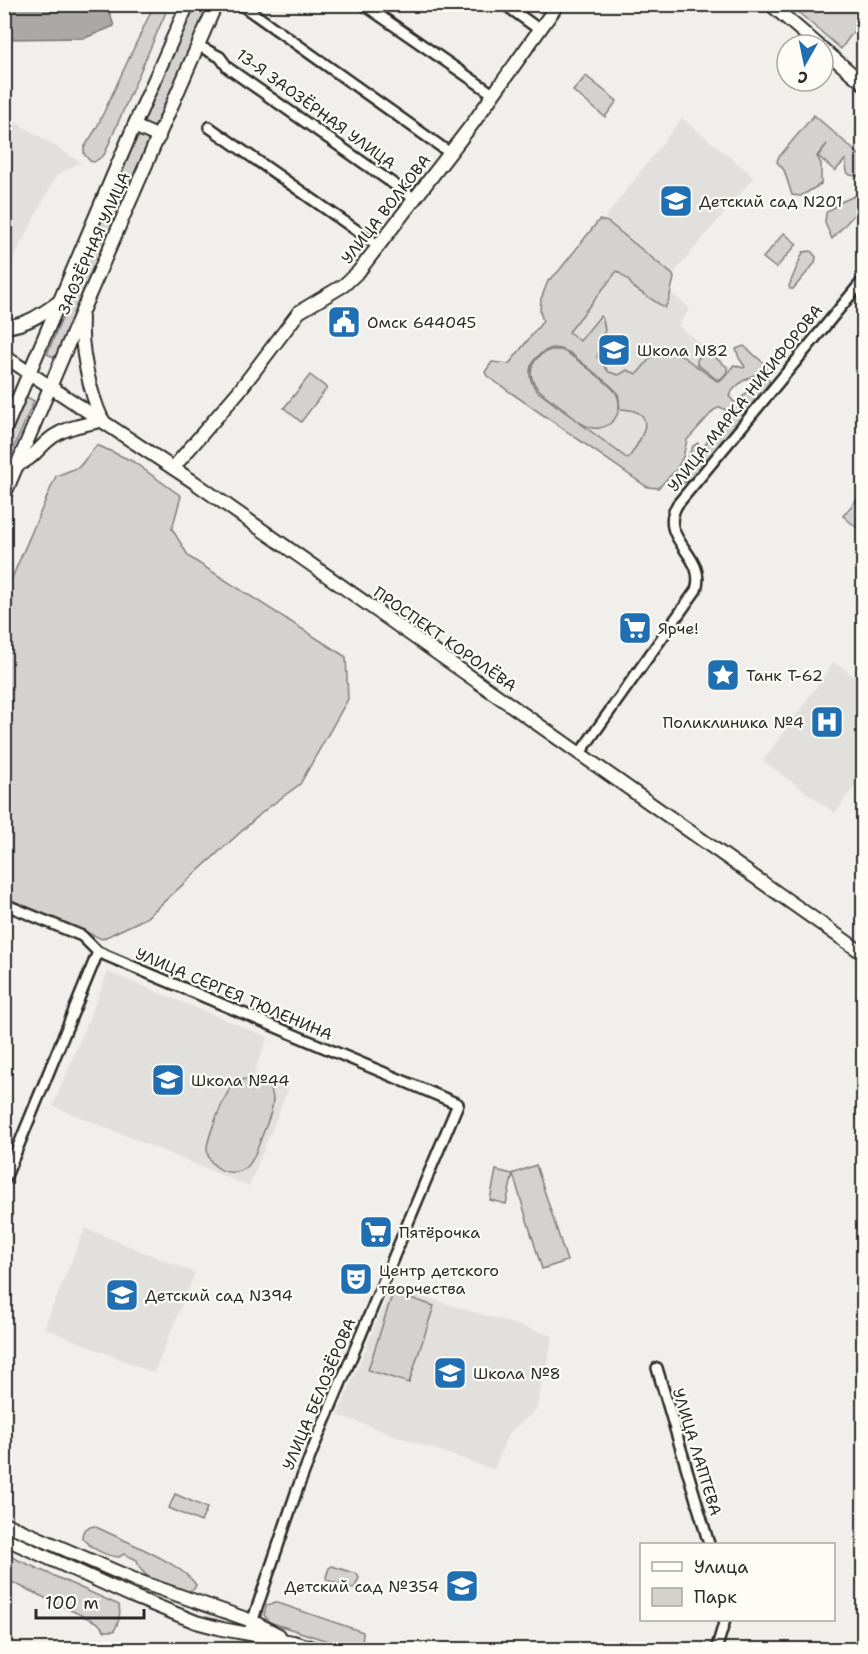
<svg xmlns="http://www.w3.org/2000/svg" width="868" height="1654" viewBox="0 0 868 1654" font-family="'Shantell Sans',sans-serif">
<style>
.built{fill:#e1e0dc}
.green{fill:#d3d2cf;stroke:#7f7e7d;stroke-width:1.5;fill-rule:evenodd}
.water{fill:#aaa9a7;stroke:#777775;stroke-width:1.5}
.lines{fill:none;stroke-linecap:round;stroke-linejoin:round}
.street-casing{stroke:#2b2b2b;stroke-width:14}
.secondary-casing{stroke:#2b2b2b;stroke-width:16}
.street{stroke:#fdfcf7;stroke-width:9}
.secondary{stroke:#fdfcf7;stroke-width:12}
.labels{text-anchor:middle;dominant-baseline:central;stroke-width:4.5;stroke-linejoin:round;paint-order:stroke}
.street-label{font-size:16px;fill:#2b2b2b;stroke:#fdfcf7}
.poi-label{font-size:16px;fill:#2b2b2b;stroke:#fdfcf7;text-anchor:start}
</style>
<rect width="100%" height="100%" fill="#f0efeb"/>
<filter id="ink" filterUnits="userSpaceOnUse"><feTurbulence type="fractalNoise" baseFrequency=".0167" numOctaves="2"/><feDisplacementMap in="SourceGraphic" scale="12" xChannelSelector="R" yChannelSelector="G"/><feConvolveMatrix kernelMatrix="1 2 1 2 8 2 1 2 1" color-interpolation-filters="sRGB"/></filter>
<g filter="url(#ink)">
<g class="built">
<path d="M4,115l77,47 -25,14 -51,99z"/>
<path d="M682,118l72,59 -81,97 -68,-56z"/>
<path d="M608,238l82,71 -12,17 62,48 -96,108 -145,-108z"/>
<path d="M834,662l30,21 -1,91 -28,39 -72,-52z"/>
<path d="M108,972l160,65 -14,36 35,14 -40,99 -196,-80z"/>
<path d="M85,1228l110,45 -41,100 -110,-45z"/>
<path d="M391,1287l162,49 -17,74 -28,24 -14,36 -156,-55z"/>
</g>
<g class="green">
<path d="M154,5h15l-65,150 -10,7 -4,-1 -6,-7v-6l12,-19z"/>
<path d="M195,5h14l-53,120 -5,3 -6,-3 -1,-5z"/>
<path d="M790,5h73v13l-22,31z"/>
<path d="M586,76l31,25 -12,16 -32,-26z"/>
<path d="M814,115l49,43v19l-13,-2 -3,-3 -2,-12 -10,11 -17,-15 9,-12 -10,12 4,8v20l-20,12 -9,-1 -8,-25 -7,-8 1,-4z"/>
<path d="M140,136l8,2v8l-92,212 -9,-4 25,-59 6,-19 57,-135z"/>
<path d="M863,192v13l-31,34 -7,-16 1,-10 13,-10z"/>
<path d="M599,220l9,2 65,53 1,3 -5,21 -4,9 -31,-20 -6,-8 -11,-9 -48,61 11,9 20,-25 3,3 2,11 -8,27 12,15 10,3 8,-5 10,4 21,-25 7,5 6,-6 46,33 5,-1 12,-15 9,3 2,-1 -6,-9 -3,-9 8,-3 23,20 -3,7c-14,1 -28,11 -35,23l5,6h4l21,-23 8,-1 2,2v3l-80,98 -6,2 -5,-4 15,-33 5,-3 3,6 3,-2c3,-6 7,-12 11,-17 6,-7 14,-7 13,-19l-8,-4 -6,3 -27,30 -4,17 -7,13 -18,18 -11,-1 -160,-111 -2,-4 7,-10 17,2 34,-43 -3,-9 1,-13 7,-18 10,-9zM552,348l8,1 10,4 41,33 7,7 2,16c41,1 22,29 8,50l-91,-68c-14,-18 -6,-36 15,-43z"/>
<path d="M784,233l13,11 -21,24 -13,-10z"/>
<path d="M811,251l5,6 -1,6 -22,26h-3l-1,-3 14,-34z"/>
<path d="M551,350c1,0 9,0 10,0 9,3 50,35 55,43 4,6 4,15 1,22 -3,7 -10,12 -18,13 -15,2 -29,-14 -39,-22 -8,-6 -19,-12 -25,-21 -10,-16 1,-31 16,-35z"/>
<path d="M707,351l20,16v5l-6,7h-5l-19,-15v-4l6,-7z"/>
<path d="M310,375l17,13 -26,34 -17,-14z"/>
<path d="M25,396l9,5 -25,58 -4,16v-31z"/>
<path d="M97,445l35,16 49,35 -9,33 17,28 157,100 2,42 -48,85 -35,26 -119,108 -44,21 -98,-42 1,-303 51,-118 23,-9z"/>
<path d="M863,492v41l-20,-17z"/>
<path d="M250,1078c36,7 21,35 12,58 -4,10 -7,22 -14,30 -8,8 -21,8 -30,2 -6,-4 -11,-11 -11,-19 0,-11 18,-56 26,-64 5,-4 10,-6 17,-7z"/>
<path d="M536,1165l31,96 -25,8 -29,-95 -7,30 -16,-4 6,-30 16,4z"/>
<path d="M393,1292l41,14 -25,77 -41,-13z"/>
<path d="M175,1494l32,14 -6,14 -32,-14z"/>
<path d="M94,1526c26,13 88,37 102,59l-2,4 -8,3c-18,-6 -45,-11 -49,-32l-13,-6 -5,3c-14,-1 -28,-9 -37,-19 0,-9 4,-10 12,-12z"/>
<path d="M5,1554l114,51c2,10 0,17 -5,26h-9l-7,-8 -93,-44z"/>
<path d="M332,1566l25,8 2,4 -4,9 -2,2 -26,-9 -1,-3 3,-9z"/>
<path d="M275,1602l88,30 -1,15 -2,2h-8l-83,-27 -5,-7 2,-9z"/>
</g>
<path class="water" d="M59,4l48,1 7,21 -29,12 -80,1v-34l50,2z"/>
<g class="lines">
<defs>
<g id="street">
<path d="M363,4l130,90"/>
<path d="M504,4l36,26"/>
<path d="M243,6l207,147"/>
<path d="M199,46l21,11 8,11 187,131"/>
<path d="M209,127l170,119"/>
<path d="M580,753l116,-163c12,-35 -39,-50 -19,-85l187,-226"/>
<path d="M4,904l78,32 16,16 360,152 -143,340 -18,46 -49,144"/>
<path d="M4,1181l94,-229"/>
<path d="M657,1368l52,176"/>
<path d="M716,1650l9,-30"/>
</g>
<g id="secondary">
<path d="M770,4l48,41"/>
<path d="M823,49l41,35"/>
<path d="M134,126l25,11"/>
<path d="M82,317c-2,30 7,74 20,102"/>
<path d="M4,327c23,-2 38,-13 56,-26"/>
<path d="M4,356l190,126 670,472"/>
<path d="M4,432l130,-306 54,-122"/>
<path d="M17,465c16,-5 23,-20 37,-29 15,-10 32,-11 49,-16"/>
<path d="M173,468l66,-77 60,-79 45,-27 15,-14 114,-148 85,-119"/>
<path d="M4,496l79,-187 133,-305"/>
<path d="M4,1523l134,58 114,40 27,14"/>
<path d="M4,1538l128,58 64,26 26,7 71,13 26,8"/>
</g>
</defs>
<use href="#street" class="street-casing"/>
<use href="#secondary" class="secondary-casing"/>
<use href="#street" class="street"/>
<use href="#secondary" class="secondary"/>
</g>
</g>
<defs>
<symbol id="school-square" viewBox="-11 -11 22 22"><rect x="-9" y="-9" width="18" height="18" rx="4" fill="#1f6fb2" stroke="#fdfcf7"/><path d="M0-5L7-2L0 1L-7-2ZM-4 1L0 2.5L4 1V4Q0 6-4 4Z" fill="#fff"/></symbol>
<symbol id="civic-square" viewBox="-11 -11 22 22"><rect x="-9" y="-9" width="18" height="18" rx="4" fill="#1f6fb2" stroke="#fdfcf7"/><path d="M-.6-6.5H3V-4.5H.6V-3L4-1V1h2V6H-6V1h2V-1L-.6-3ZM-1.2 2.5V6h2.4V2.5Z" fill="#fff"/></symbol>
<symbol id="supermarket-square" viewBox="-11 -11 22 22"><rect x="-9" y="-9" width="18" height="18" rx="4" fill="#1f6fb2" stroke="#fdfcf7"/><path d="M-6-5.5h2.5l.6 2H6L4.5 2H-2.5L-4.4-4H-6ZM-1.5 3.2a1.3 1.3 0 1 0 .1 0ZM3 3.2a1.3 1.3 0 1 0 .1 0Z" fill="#fff"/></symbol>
<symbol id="sight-square" viewBox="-11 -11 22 22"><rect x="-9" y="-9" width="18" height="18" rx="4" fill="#1f6fb2" stroke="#fdfcf7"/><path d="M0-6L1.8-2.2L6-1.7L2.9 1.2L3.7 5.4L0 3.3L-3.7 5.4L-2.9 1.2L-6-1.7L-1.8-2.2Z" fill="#fff"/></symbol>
<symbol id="hospital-square" viewBox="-11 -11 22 22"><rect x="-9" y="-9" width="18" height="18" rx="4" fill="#1f6fb2" stroke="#fdfcf7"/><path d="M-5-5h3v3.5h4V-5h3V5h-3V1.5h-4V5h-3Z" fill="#fff"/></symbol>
<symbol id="theatre-square" viewBox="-11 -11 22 22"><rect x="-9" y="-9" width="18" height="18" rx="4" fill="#1f6fb2" stroke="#fdfcf7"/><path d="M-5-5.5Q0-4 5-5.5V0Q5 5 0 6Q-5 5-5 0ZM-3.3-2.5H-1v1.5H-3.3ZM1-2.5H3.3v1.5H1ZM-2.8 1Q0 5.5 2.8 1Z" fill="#fff"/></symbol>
</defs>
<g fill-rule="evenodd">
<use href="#school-square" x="657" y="182" width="38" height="38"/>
<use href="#civic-square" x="325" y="303" width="38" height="38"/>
<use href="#school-square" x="595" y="331" width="38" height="38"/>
<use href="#supermarket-square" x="616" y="609" width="38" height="38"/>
<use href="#sight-square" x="704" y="656" width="38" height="38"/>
<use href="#hospital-square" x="808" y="703" width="38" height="38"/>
<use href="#school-square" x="149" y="1061" width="38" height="38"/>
<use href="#supermarket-square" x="357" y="1213" width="38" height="38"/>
<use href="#theatre-square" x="337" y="1260" width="38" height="38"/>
<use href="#school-square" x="103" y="1276" width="38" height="38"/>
<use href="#school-square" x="431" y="1354" width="38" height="38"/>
<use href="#school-square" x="443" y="1567" width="38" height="38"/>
</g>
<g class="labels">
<g class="street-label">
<text transform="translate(316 109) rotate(36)">13-Я ЗАОЗЁРНАЯ УЛИЦА</text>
<text transform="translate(386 209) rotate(-52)">УЛИЦА ВОЛКОВА</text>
<text transform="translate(94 243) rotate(-66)">ЗАОЗЁРНАЯ УЛИЦА</text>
<text transform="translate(745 398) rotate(-51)">УЛИЦА МАРКА НИКИФОРОВА</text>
<text transform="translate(445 639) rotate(35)">ПРОСПЕКТ КОРОЛЁВА</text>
<text transform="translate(234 994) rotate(23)">УЛИЦА СЕРГЕЯ ТЮЛЕНИНА</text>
<text transform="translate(319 1394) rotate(-67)">УЛИЦА БЕЛОЗЁРОВА</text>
<text transform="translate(697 1452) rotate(73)">УЛИЦА ЛАПТЕВА</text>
</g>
<g class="poi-label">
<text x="699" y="201">Детский сад N201</text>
<text x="367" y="322">Омск 644045</text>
<text x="637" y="350">Школа N82</text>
<text x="658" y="628">Ярче!</text>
<text x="746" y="675">Танк Т-62</text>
<text x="804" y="722" text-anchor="end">Поликлиника №4</text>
<text x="191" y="1080">Школа №44</text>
<text x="399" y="1232">Пятёрочка</text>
<text x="379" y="1270">Центр детского<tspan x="379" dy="18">творчества</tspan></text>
<text x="145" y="1295">Детский сад N394</text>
<text x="473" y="1373">Школа №8</text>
<text x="439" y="1586" text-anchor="end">Детский сад №354</text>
</g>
</g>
<rect width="868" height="1654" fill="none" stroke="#fdfcf7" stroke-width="24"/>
<rect x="12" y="12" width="844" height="1630" fill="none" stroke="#2b2b2b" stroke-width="2" filter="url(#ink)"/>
<rect x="640" y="1543" width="195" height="78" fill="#fdfcf7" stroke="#a9a8a5" stroke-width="1.5"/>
<rect x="652" y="1562" width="30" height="9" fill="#fdfcf7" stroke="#a9a8a5" stroke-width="1.5"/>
<text x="694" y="1573" font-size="18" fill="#2b2b2b">Улица</text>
<rect x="652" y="1588" width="30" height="18" fill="#d3d2cf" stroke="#a9a8a5" stroke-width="1.5"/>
<text x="694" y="1603" font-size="18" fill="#2b2b2b">Парк</text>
<g transform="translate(805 63) rotate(189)"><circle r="28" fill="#fdfcf7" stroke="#a9a8a5" stroke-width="1.5"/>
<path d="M0-4.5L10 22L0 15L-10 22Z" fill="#1f6fb2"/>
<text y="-9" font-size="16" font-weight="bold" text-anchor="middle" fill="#2b2b2b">С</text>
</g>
<path d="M36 1609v9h108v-9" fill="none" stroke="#2b2b2b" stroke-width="3"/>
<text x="45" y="1609" font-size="18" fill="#2b2b2b" stroke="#fdfcf7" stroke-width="4.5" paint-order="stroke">100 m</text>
</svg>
